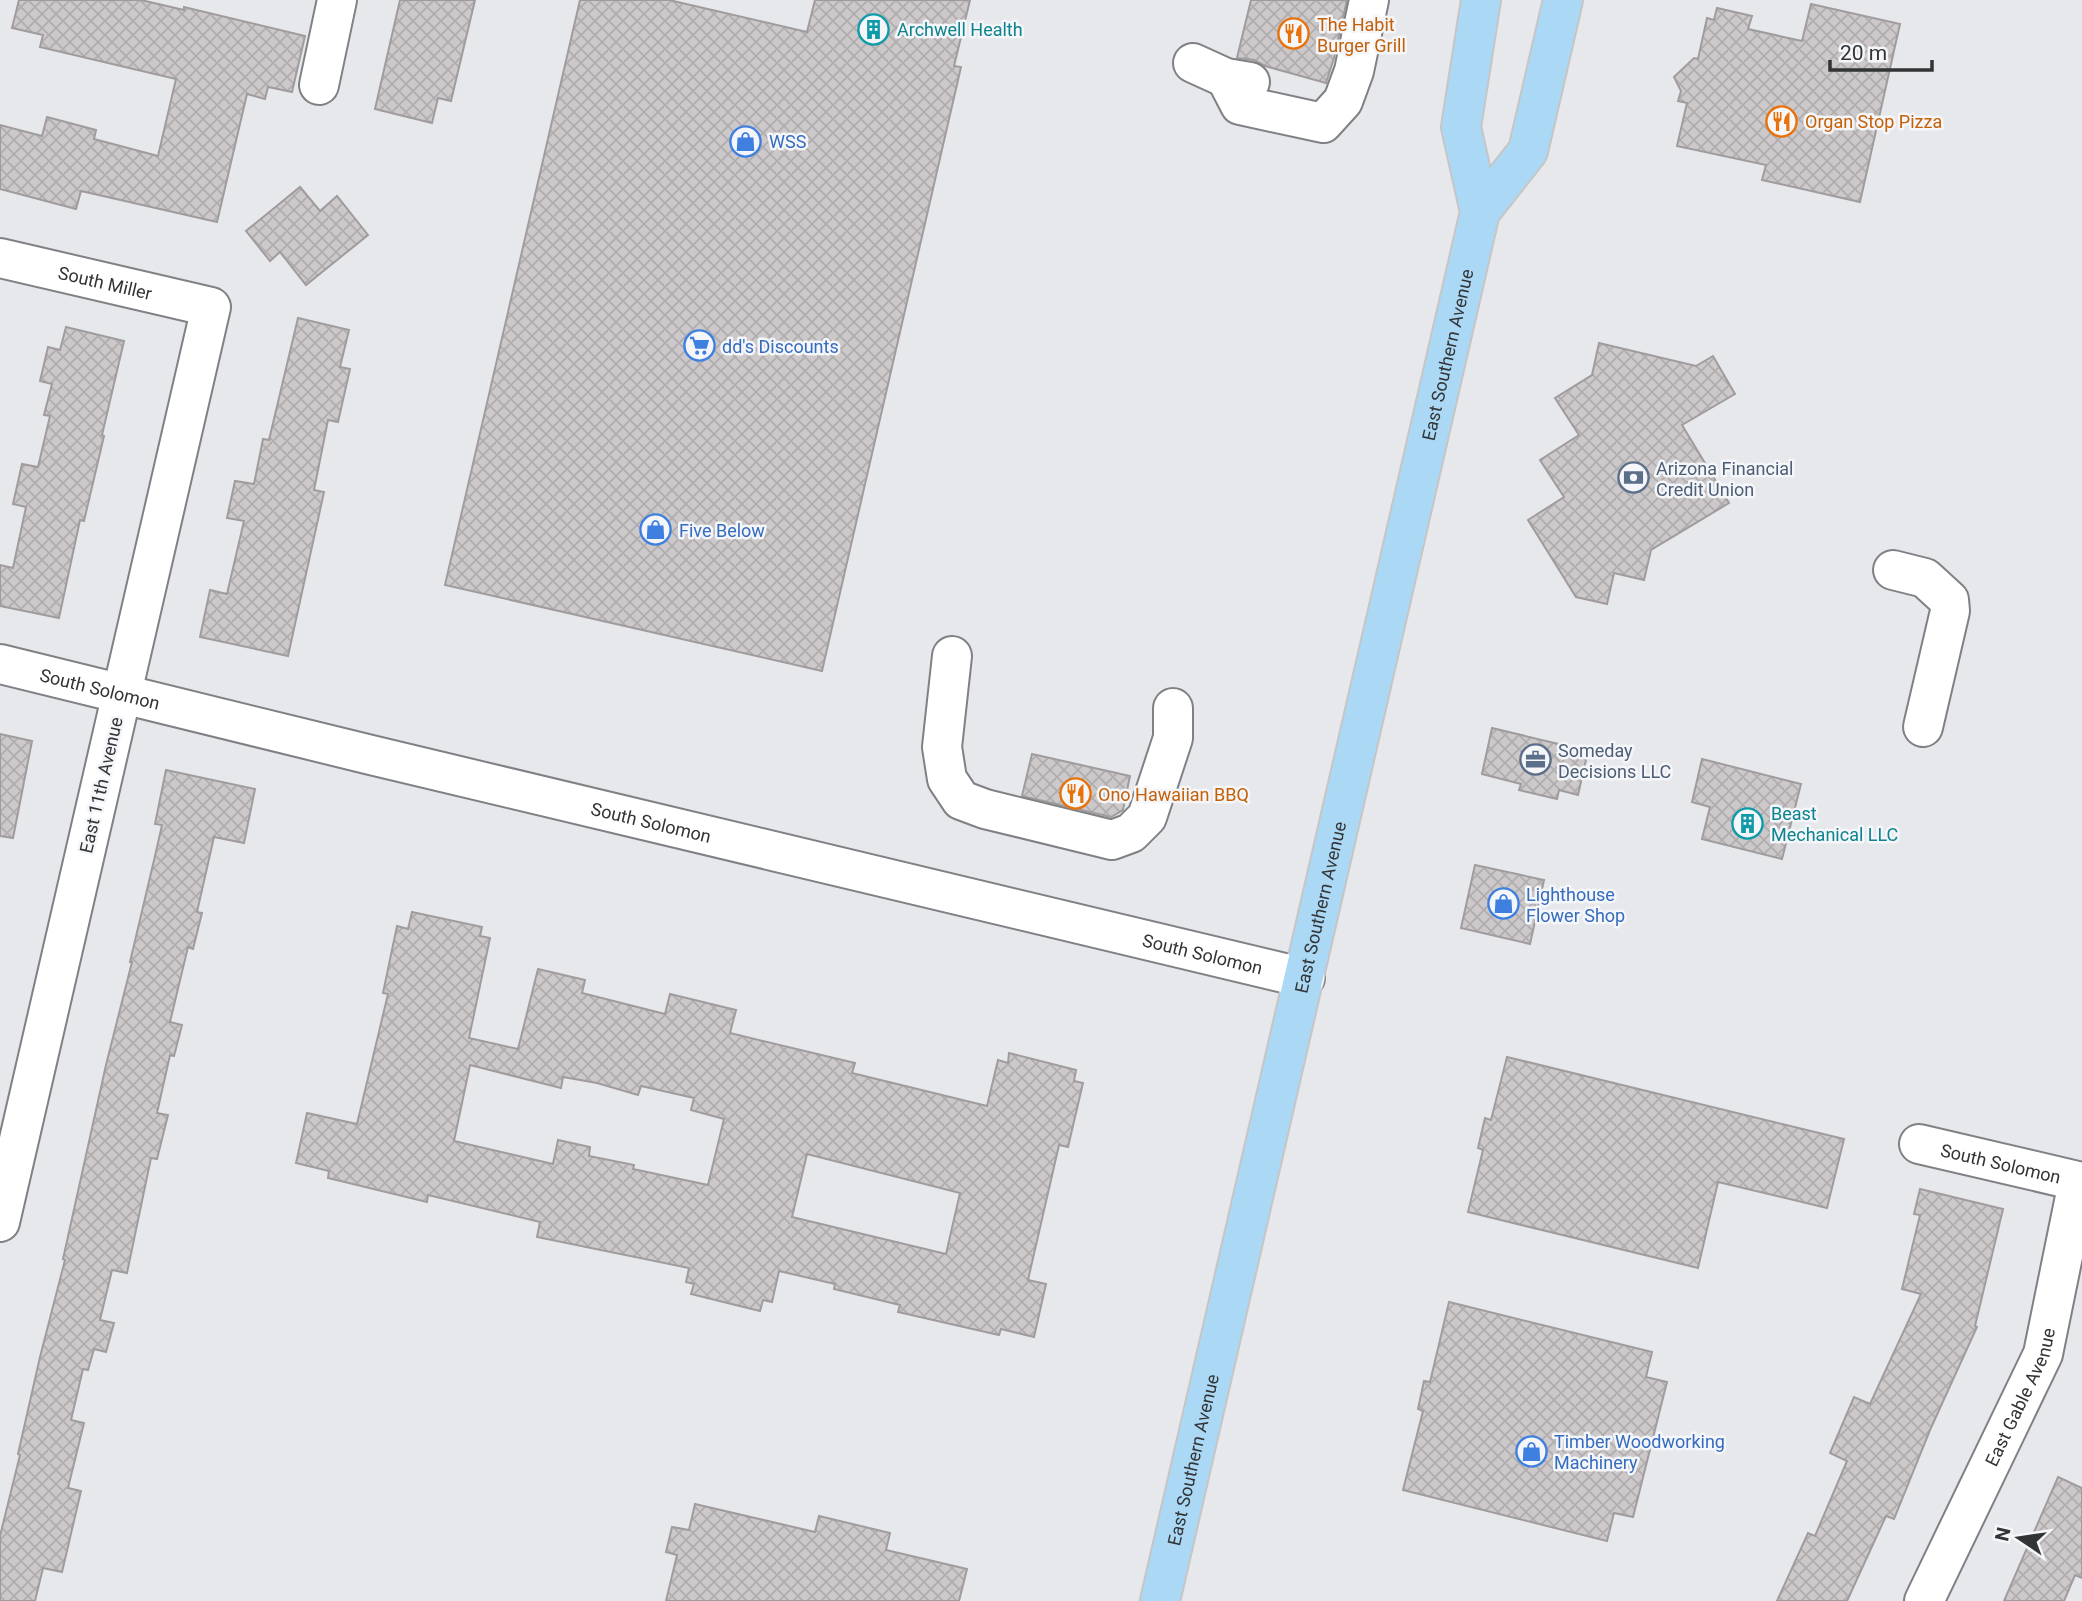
<svg xmlns="http://www.w3.org/2000/svg" width="2082" height="1601" viewBox="0 0 2082 1601" font-family="Roboto,sans-serif">
<style>
.building{fill:url(#building-cross-hatch);stroke:#a09c9e;stroke-width:2;fill-rule:evenodd}
.lines{fill:none;stroke-linecap:round;stroke-linejoin:round}
.minor-casing{stroke:#7f8184;stroke-width:42}
.major-casing{stroke:#c6c6c7;stroke-width:42}
.minor{stroke:#fff;stroke-width:38}
.major{stroke:#aad8f5;stroke-width:38}
.labels{text-anchor:middle;dominant-baseline:central;stroke-width:5;stroke-linejoin:round;paint-order:stroke}
.food-label{font-size:18px;fill:#c56008;stroke:#f4f6f9;text-anchor:start}
.culture-label{font-size:18px;fill:#0d838f;stroke:#f4f6f9;text-anchor:start}
.shop-label{font-size:18px;fill:#366cbe;stroke:#f4f6f9;text-anchor:start}
.street-label{font-size:18px;fill:#333436;stroke:#f4f6f9}
.service-label{font-size:18px;fill:#4e5e75;stroke:#f4f6f9;text-anchor:start}
</style>
<defs>
<pattern id="building-cross-hatch" width="8" height="8" patternUnits="userSpaceOnUse" patternTransform="scale(1.75)"><rect width="8" height="8" fill="#cdc9cb"/><path d="M0 0l8 8M0 8l8-8" fill="none" stroke="#b0adaf"/></pattern>
</defs>
<rect width="100%" height="100%" fill="#e6e8ec"/>
<g class="building">
<path d="M19,0h122l43,10v-3l121,29 -13,56 -24,-5 -3,12 -18,-5 -30,128 -136,-31 -5,18 -76,-20v-64l42,11 5,-19 49,13 -2,9 64,17 18,-77 -136,-32 3,-12 -31,-7z"/>
<path d="M400,0h75l-24,101 -13,-3 -6,25 -57,-14z"/>
<path d="M580,0h89l138,32 8,-32h155l-16,66 7,1 -139,604 -377,-86z"/>
<path d="M1251,0h96l-13,58 -8,25 -61,-17 -11,-6 -17,-2z"/>
<path d="M1811,4l89,20 -40,178 -98,-22 4,-15 -89,-19 10,-43 -9,-2 3,-10 -7,-14 20,-19 4,1 9,-41 7,2 3,-12 35,8 -4,13 54,12z"/>
<path d="M300,187l20,24 17,-15 31,39 -62,50 -26,-33 -10,9 -24,-30z"/>
<path d="M298,318l51,12 -9,37 10,2 -12,53 -10,-2 -14,70 10,2 -36,164 -88,-19 10,-47 17,4 17,-73 -17,-3 8,-37 19,3 9,-45 6,1z"/>
<path d="M66,327l58,14 -22,94 2,1 -20,85 -4,-1 -21,98 -59,-12v-41l13,3 13,-61 -13,-3 9,-40 16,3 12,-51 -6,-1 8,-31 -12,-3 8,-34 12,3z"/>
<path d="M1599,343l97,23 17,-10 22,38 -53,31 47,78 -78,47 -7,30 -30,-7 -7,31 -31,-7 -48,-77 36,-23 -24,-37 39,-25 -24,-37 37,-23z"/>
<path d="M1492,728l96,23 -10,44 -19,-5 -2,9 -38,-9 2,-6 -39,-10z"/>
<path d="M0,734l32,7 -19,97 -13,-2z"/>
<path d="M1032,754l98,22 -7,34 -12,7 -89,-21z"/>
<path d="M1702,759l99,25 -19,75 -80,-20 8,-32 -18,-5z"/>
<path d="M166,770l89,19 -11,54 -30,-6 -17,75 5,1 -9,36 -5,-2 -18,75 12,3 -8,31 -4,-1 -13,58 11,2 -11,44 -6,-1 -24,115 -15,-3 -12,50 14,3 -8,29 -12,-3 -6,21 -5,-1 -12,51 13,3 -16,65 13,3 -19,81 -19,-4 -8,33h-35v-65l20,-81 -2,-1 22,-97 25,-97 -2,-1 43,-194 26,-103h-2l25,-106 7,-31 -7,-1z"/>
<path d="M1475,865l69,15 -14,64 -69,-16z"/>
<path d="M412,912l70,15 -2,9 10,2 -21,100 49,11 20,-80 47,11 -3,13 83,21 5,-20 66,16 -6,23 125,30 -3,10 135,33 11,-46 10,3 1,-10 67,17 -2,11 9,2 -15,64 -9,-2 -31,135 18,4 -12,53 -33,-8 -2,6 -101,-23 2,-7 -66,-16 1,-5 -56,-13 -7,31 -9,-2 -3,11 -69,-17 3,-10 -8,-2 3,-14 -152,-31 3,-15 -112,-27 -1,7 -99,-24 1,-7 -33,-8 11,-50 50,11 31,-130 -5,-1 14,-67 11,3zM470,1065l91,23 2,-11 34,6 41,12 3,-9 53,12 -3,12 33,9 -16,66 -75,-16 1,-4 -45,-9 1,-9 -32,-7 -5,24 -99,-23zM807,1154l153,39 -14,61 -154,-37z"/>
<path d="M1507,1057l337,82 -17,69 -109,-26 -20,86 -230,-56 15,-62 -5,-2 7,-30 6,2z"/>
<path d="M1920,1189l83,20 -28,117 2,1 -47,103 -36,89 -8,-3 -39,85h-70l31,-68 7,3 32,-75 -17,-8 24,-56 16,7 51,-110 -19,-5 18,-74 -6,-1z"/>
<path d="M1449,1302l203,50 -6,25 21,5 -34,135 -19,-4 -7,28 -204,-51 20,-79 -5,-2 6,-28 6,1z"/>
<path d="M2058,1477l24,11v90l-7,-3 -11,26h-60z"/>
<path d="M695,1504l120,28 4,-16 71,17 -4,17 81,19 -8,32h-293l11,-46 -11,-3 6,-25 17,3z"/>
</g>
<g class="lines">
<defs>
<g id="minor">
<path d="M1193,63l33,15 24,4"/>
<path d="M1226,78l14,27 83,18 20,-22 11,-30 15,-71"/>
<path d="M319,85l18,-85"/>
<path id="s1" d="M0,258l211,49 -211,915"/>
<path d="M1893,570l32,8 24,22 1,11 -27,116"/>
<path d="M952,656l-10,91 5,32 14,21 24,9 127,31 19,-7 16,-16 26,-79v-30"/>
<path id="s2" d="M0,664l371,91 934,223"/>
<path id="s3" d="M1919,1144l163,38"/>
<path id="s4" d="M1924,1601l119,-247 35,-172"/>
</g>
<g id="major">
<path d="M1480,212l48,-61 35,-151"/>
<path id="s5" d="M1160,1601l320,-1389 -19,-85 20,-127"/>
</g>
</defs>
<use href="#minor" class="minor-casing"/>
<use href="#major" class="major-casing"/>
<use href="#minor" class="minor"/>
<use href="#major" class="major"/>
</g>
<defs>
<symbol id="building-ring" viewBox="-11 -11 22 22"><circle r="9.5" fill="#f4f6f9" stroke="#0f9aa8" stroke-width="1.5"/><path d="M-4-6H4V6H1V3H-1V6H-4ZM-2.5-4.3h1.7v1.8h-1.7ZM.8-4.3h1.7v1.8H.8ZM-2.5-1h1.7V.8h-1.7ZM.8-1h1.7V.8H.8Z" fill="#0f9aa8"/></symbol>
<symbol id="restaurant-ring" viewBox="-11 -11 22 22"><circle r="9.5" fill="#f4f6f9" stroke="#e8710a" stroke-width="1.5"/><path d="M-5-6h1v4h1v-4h1v4h1v-4h1v5L-1.5 .5V6h-2V.5L-5-1ZM5-6V6H3V1.5H1.5Q1.5-4 5-6Z" fill="#e8710a"/></symbol>
<symbol id="shop-ring" viewBox="-11 -11 22 22"><circle r="9.5" fill="#f4f6f9" stroke="#3f7fe0" stroke-width="1.5"/><path d="M-5-2.5h2.3a2.7 3.5 0 0 1 5.4 0H5L5.5 6h-11ZM-1.5-2.5h3a1.5 2.3 0 0 0-3 0Z" fill="#3f7fe0"/></symbol>
<symbol id="supermarket-ring" viewBox="-11 -11 22 22"><circle r="9.5" fill="#f4f6f9" stroke="#3f7fe0" stroke-width="1.5"/><path d="M-6-5.5h2.5l.6 2H6L4.5 2H-2.5L-4.4-4H-6ZM-1.5 3.2a1.3 1.3 0 1 0 .1 0ZM3 3.2a1.3 1.3 0 1 0 .1 0Z" fill="#3f7fe0"/></symbol>
<symbol id="bank-ring" viewBox="-11 -11 22 22"><circle r="9.5" fill="#f4f6f9" stroke="#5c6f8a" stroke-width="1.5"/><path d="M-6-4H6V4H-6ZM0-2.3a2.3 2.3 0 1 0 0 4.6a2.3 2.3 0 1 0 0-4.6Z" fill="#5c6f8a"/></symbol>
<symbol id="office-ring" viewBox="-11 -11 22 22"><circle r="9.5" fill="#f4f6f9" stroke="#5c6f8a" stroke-width="1.5"/><path d="M-6-3h4V-5.5h4V-3h4V5H-6ZM-1-4.5V-3h2v-1.5ZM-6 0V1H6V0Z" fill="#5c6f8a"/></symbol>
</defs>
<g fill-rule="evenodd">
<use href="#building-ring" x="856" y="12" width="35" height="35"/>
<use href="#restaurant-ring" x="1276" y="16" width="35" height="35"/>
<use href="#restaurant-ring" x="1764" y="104" width="35" height="35"/>
<use href="#shop-ring" x="728" y="124" width="35" height="35"/>
<use href="#supermarket-ring" x="682" y="328" width="35" height="35"/>
<use href="#bank-ring" x="1616" y="460" width="35" height="35"/>
<use href="#shop-ring" x="638" y="512" width="35" height="35"/>
<use href="#office-ring" x="1518" y="742" width="35" height="35"/>
<use href="#restaurant-ring" x="1058" y="776" width="35" height="35"/>
<use href="#building-ring" x="1730" y="806" width="35" height="35"/>
<use href="#shop-ring" x="1486" y="886" width="35" height="35"/>
<use href="#shop-ring" x="1514" y="1434" width="35" height="35"/>
</g>
<g class="labels">
<g class="food-label">
<text x="1317" y="24">The Habit<tspan x="1317" dy="21">Burger Grill</tspan></text>
<text x="1805" y="121">Organ Stop Pizza</text>
<text x="1098" y="794">Ono Hawaiian BBQ</text>
</g>
<g class="culture-label">
<text x="897" y="29">Archwell Health</text>
<text x="1771" y="813">Beast<tspan x="1771" dy="21">Mechanical LLC</tspan></text>
</g>
<g class="shop-label">
<text x="769" y="141">WSS</text>
<text x="722" y="346">dd's Discounts</text>
<text x="679" y="530">Five Below</text>
<text x="1526" y="894">Lighthouse<tspan x="1526" dy="21">Flower Shop</tspan></text>
<text x="1554" y="1441">Timber Woodworking<tspan x="1554" dy="21">Machinery</tspan></text>
</g>
<g class="street-label">
<text stroke="none"><textPath href="#s1" startOffset="108">South Miller</textPath></text>
<text stroke="none"><textPath href="#s5" startOffset="1279">East Southern Avenue</textPath></text>
<text stroke="none"><textPath href="#s2" startOffset="103">South Solomon</textPath></text>
<text transform="translate(101 785) rotate(-77)">East 11th Avenue</text>
<text stroke="none"><textPath href="#s2" startOffset="670">South Solomon</textPath></text>
<text stroke="none"><textPath href="#s5" startOffset="712">East Southern Avenue</textPath></text>
<text stroke="none"><textPath href="#s2" startOffset="1237">South Solomon</textPath></text>
<text stroke="none"><textPath href="#s3" startOffset="84">South Solomon</textPath></text>
<text stroke="none"><textPath href="#s4" startOffset="226">East Gable Avenue</textPath></text>
<text stroke="none"><textPath href="#s5" startOffset="145">East Southern Avenue</textPath></text>
</g>
<g class="service-label">
<text x="1656" y="468">Arizona Financial<tspan x="1656" dy="21">Credit Union</tspan></text>
<text x="1558" y="750">Someday<tspan x="1558" dy="21">Decisions LLC</tspan></text>
</g>
</g>
<g transform="translate(2019 1538) rotate(283)" stroke="#f4f6f9" stroke-width="5" paint-order="stroke">
<path d="M0-5L12 26L0 18L-12 26Z" fill="#333436"/>
<text y="-10" font-size="19" font-weight="bold" text-anchor="middle" fill="#333436">N</text>
</g>
<path d="M1830 60v10h102v-10" fill="none" stroke="#333436" stroke-width="3.5"/>
<text x="1840" y="60" font-size="21" fill="#333436" stroke="#f4f6f9" stroke-width="5" paint-order="stroke">20 m</text>
</svg>
